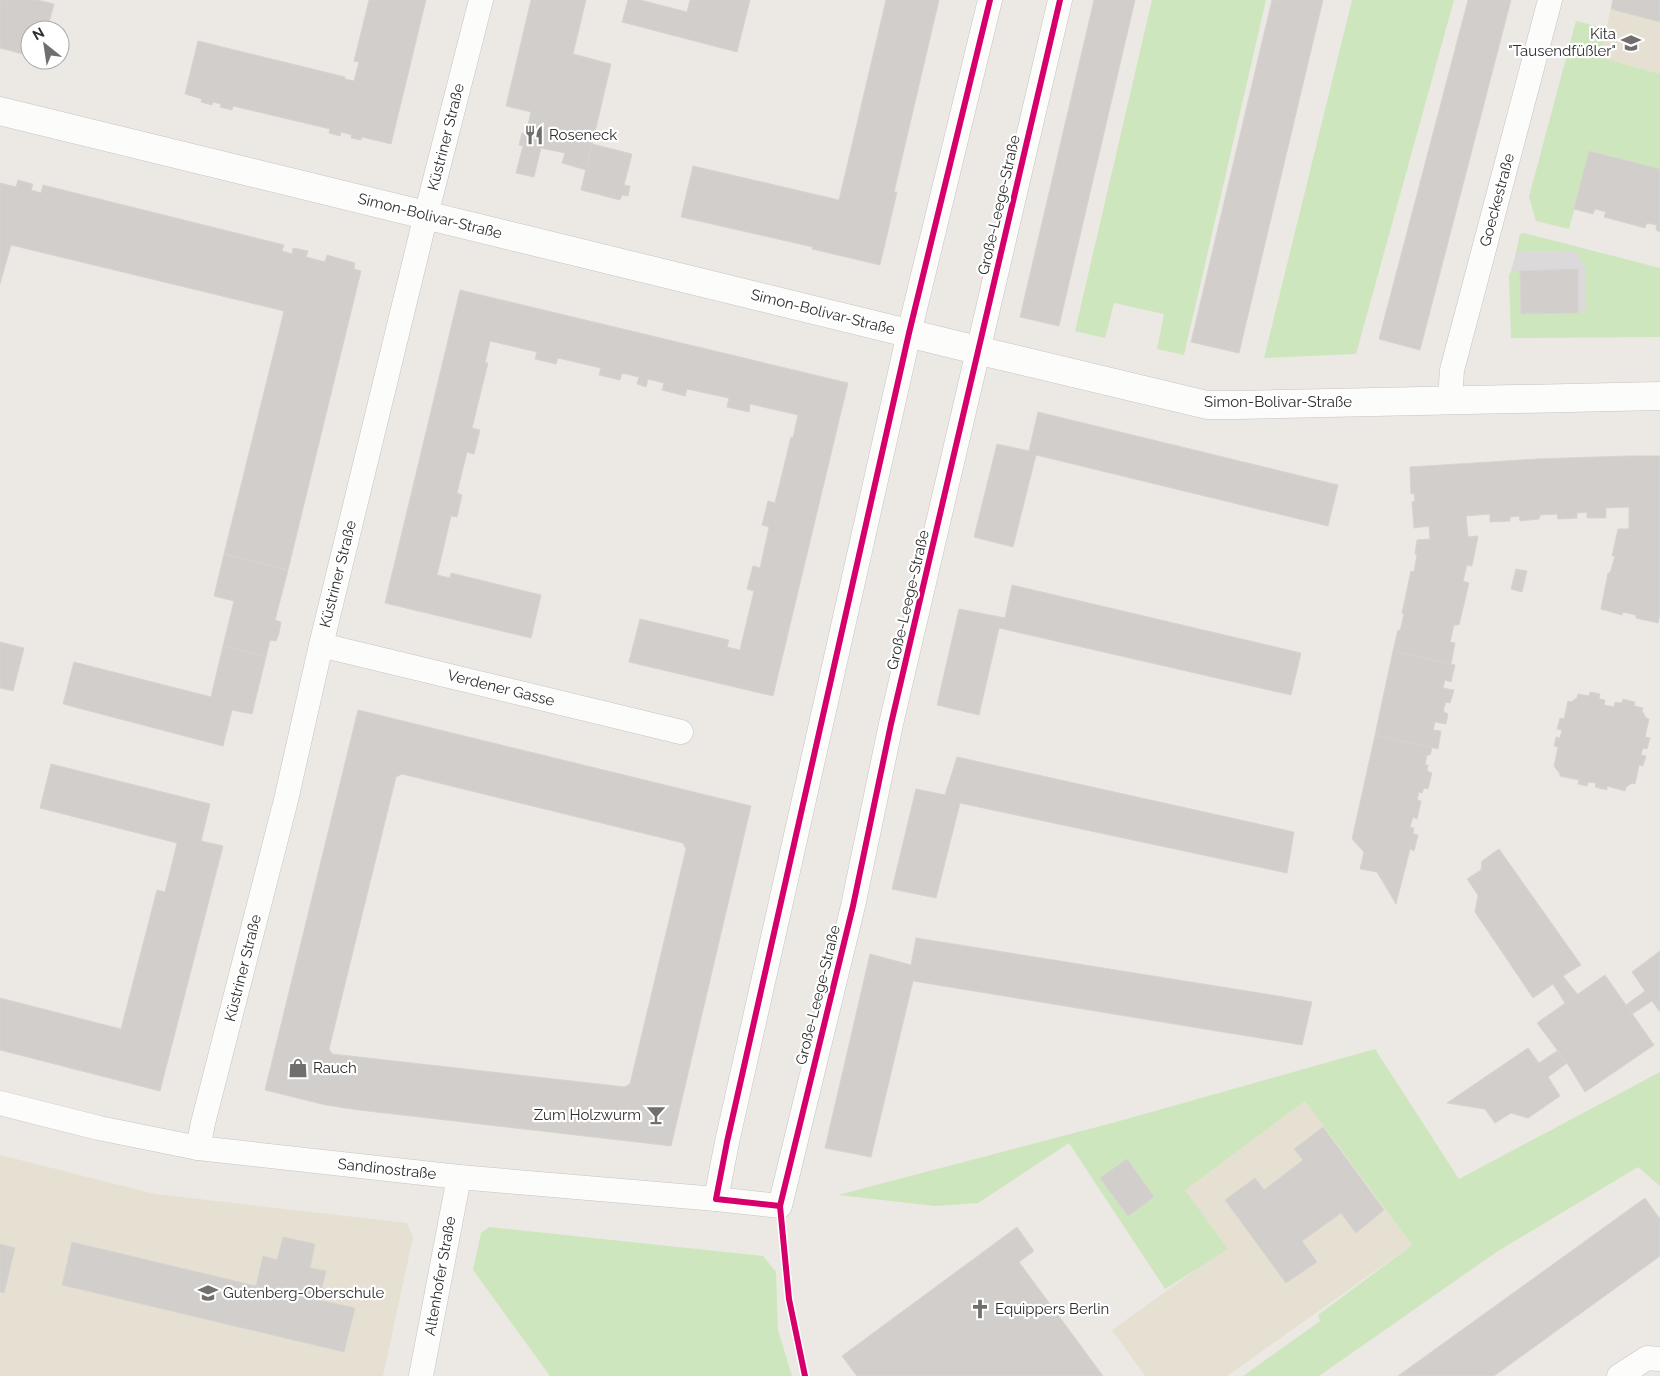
<svg xmlns="http://www.w3.org/2000/svg" width="1660" height="1376" viewBox="0 0 1660 1376" font-family="Raleway,sans-serif">
<style>
.industrial{fill:#dcd9db}
.education{fill:#e6e0d3}
.green{fill:#cee6be}
.building{fill:#d1cecb;stroke:#d7d4d0;fill-rule:evenodd}
.lines{fill:none;stroke-linecap:round;stroke-linejoin:round}
.street-casing{stroke:#c5c4c5;stroke-width:25}
.secondary-casing{stroke:#c5c4c5;stroke-width:29}
.street{stroke:#fcfcfb;stroke-width:24}
.secondary{stroke:#fcfcfb;stroke-width:28}
.cycleway-casing{stroke:#fff;stroke-width:9}
.cycleway{stroke:#d6006c;stroke-width:6}
.labels{text-anchor:middle;dominant-baseline:central;stroke-width:4.5;stroke-linejoin:round;paint-order:stroke}
.poi-label{font-size:15px;fill:#2e2e2e;stroke:#fff;text-anchor:start}
.street-label{font-size:15px;fill:#2e2e2e;stroke:#fff}
</style>
<rect width="100%" height="100%" fill="#ece8e4"/>
<path class="industrial" d="M1576,251l10,18v44l-65,1 -1,-43h-9l5,-19z"/>
<g class="education">
<path d="M1613,0h47v74l-61,-17z"/>
<path d="M1305,1101l107,144 -185,131h-82l-33,-46 114,-82 -42,-58z"/>
<path d="M0,1155l155,39 252,29 6,14 -30,139h-383z"/>
</g>
<g class="green">
<path d="M1152,0h114l-82,355 -27,-6 7,-35 -50,-11 -9,35 -30,-7z"/>
<path d="M1352,0h102l-98,354 -92,4z"/>
<path d="M1576,21l31,8 -8,28 61,17v95l-70,-18 -21,78 -33,-8 -7,-24z"/>
<path d="M1524,233l136,35v69l-149,1 -2,-63 2,-4h9l1,43 65,-2v-43l-10,-18 -60,1 4,-18z"/>
<path d="M1375,1049l84,130 201,-107v114l-22,-19 -140,84 -179,125h-76l77,-55 -2,-6 94,-70 -107,-144 -120,89 43,59 -63,40 -96,-146 -91,60 -43,3 -97,-11 278,-73z"/>
<path d="M489,1227l274,29 13,16 2,58 14,46h-242l-77,-106 8,-37z"/>
</g>
<g class="building">
<path d="M0,0h37l17,4 -7,26h-17v26l-30,-8z"/>
<path d="M369,0h57l-35,144 -29,-7 -1,3 -10,-2 1,-3 -11,-3 -1,4 -11,-3 1,-4 -97,-23 -1,4 -12,-3 1,-3 -8,-2 -1,3 -11,-3 1,-3 -17,-5 13,-53 147,36v2l9,2 5,-19 -5,-1z"/>
<path d="M531,0h55l-13,54 38,10 -25,106 -24,-7 3,-10 -24,-5 -7,29 -18,-4 7,-27 -4,-1 3,-12 4,1 5,-22 -25,-6z"/>
<path d="M628,0h12l47,12 3,-12h60l-13,52 -115,-30z"/>
<path d="M886,0h53l-45,192h3l-17,73 -68,-16 1,-2 -132,-30 12,-51 146,34z"/>
<path d="M1094,0h41l-76,326 -39,-9z"/>
<path d="M1272,0h51l-84,353 -48,-11z"/>
<path d="M1468,0h43l-91,350 -41,-11z"/>
<path d="M1613,0h47v22l-49,-13z"/>
<path d="M592,144l40,10 -8,31 6,1 -2,10 -6,-1 -2,5 -39,-10z"/>
<path d="M1589,151l71,18v63l-4,-2 1,-5 -10,-2 -2,5 -41,-11 2,-5 -11,-3 -2,5 -19,-5z"/>
<path d="M18,180l15,4 -2,6 10,3 2,-8 241,60 -2,6 10,3 1,-6 15,3 -2,6 19,5 2,-7 28,8 -1,6 7,2 -73,299 -64,-16 60,-243 -273,-66 -11,39v-101l16,4z"/>
<path d="M1578,269v44l-57,1 -1,-43z"/>
<path d="M460,290l388,93 -75,313 -144,-34 11,-43 89,21 -2,7 13,3 14,-59 -7,-2 6,-23 7,2 9,-41 -7,-2 6,-24 7,2 16,-66 2,1 5,-23 -48,-11 -1,8 -22,-5 2,-9 -42,-9 -2,7 -23,-6 2,-7 -16,-4 -2,8 -9,-3 2,-7 -17,-4 -2,7 -21,-5 2,-7 -43,-10 -2,6 -21,-5 2,-7 -47,-11 -5,22h3l-16,65 8,2 -6,24 -7,-2 -10,41 5,2 -5,22 -6,-1 -14,59 13,3 1,-5 90,22 -10,43 -146,-35z"/>
<path d="M1038,412l300,73 -10,41 -292,-71 -23,92 -39,-10 23,-93 32,7z"/>
<path d="M1628,456h32v157l-2,10 -22,-5v-3l-13,-3 -1,3 -21,-6 7,-36h2l5,-17h-3l6,-27h11v-22l-23,1v10h-19v-6l-10,1v5l-19,1 -1,-5 -17,1 -1,4 -19,2 -1,-5 -9,1v4l-20,1v-8l-24,2 2,21 10,-1 -6,30 -5,-1 -4,16 6,2 -10,42h-5l-4,17 5,1 -4,21 -58,-13 5,-21 2,1 4,-17 -2,-1 9,-42 3,1 3,-17 -2,-1 2,-14 13,-1 -1,-13 -15,2 -2,-26 3,-1 -1,-8 -3,1 -1,-27 127,-8z"/>
<path d="M224,554l64,16 -13,50 6,2 -2,11 -3,8 -6,-1 -4,17 -43,-11 11,-45 -20,-5z"/>
<path d="M1516,569l11,2 -5,21 -11,-3z"/>
<path d="M1012,585l289,68 -10,42 -292,-67 -20,87 -42,-10 22,-96 46,9z"/>
<path d="M0,642l24,6 -11,43 -13,-3z"/>
<path d="M223,646l43,11 -14,57 -20,-4 -9,36 -160,-42 11,-42 137,35z"/>
<path d="M1393,651l62,14 -4,17 -6,-2 -2,8 11,2 -4,13 -4,-1 -3,9 5,3 -2,10 -11,-2 -2,8 8,1 -3,18 -63,-14z"/>
<path d="M1590,692l10,2 -1,5 6,1 -1,5 10,2 1,-5 7,1 1,-4 12,3 -1,4 9,2 -1,3 4,7 3,1 -4,18 5,1 -3,11 -4,-1 -2,7 5,1 -3,10 -4,-1 -4,19 -3,-1 -6,4 -1,4 -18,-5v4l-12,-3 1,-4 -8,-1 -1,4 -9,-2 1,-4 -19,-4v-2l-6,-8 4,-19 -4,-1 2,-9 4,1 2,-8 -5,-1 3,-11 4,1 4,-18 3,1 6,-4 1,-4 11,2z"/>
<path d="M358,710l393,96 -80,340 -312,-36 -33,-5 -61,-15zM402,774l281,69 3,6 -56,235 -5,3 -293,-33 -3,-5 67,-272z"/>
<path d="M1375,735l57,13 -2,7h-3l-2,10h3l-1,6 5,2 -4,16 -4,-1 -2,5 -3,-1 -2,8 4,1 -4,18 -4,-2 -3,10 4,1 -1,6 5,1 -4,16 -4,-2 -14,55 -19,-32 -17,-3 4,-17 -12,-13z"/>
<path d="M957,757l337,75 -7,41 -327,-70 -24,95 -44,-9 24,-100 29,6z"/>
<path d="M51,764l159,40 -9,37 22,5 -63,245 -160,-41v-52l121,31 36,-139 8,2 12,-49 -137,-35z"/>
<path d="M1499,849l82,116 -18,11 15,19 -13,8 -12,-19 -20,14 -58,-86 3,-17 -11,-16 14,-9 1,-9z"/>
<path d="M916,938l368,59 28,5 -10,43 -389,-64 -42,176 -46,-9 45,-194 41,11z"/>
<path d="M1660,951v61l-8,-11 -20,13 -6,-9 19,-14 -13,-19z"/>
<path d="M1605,975l49,70 -69,47 -18,-29 -30,-40z"/>
<path d="M1528,1048l11,15 18,-12 10,12 -19,14 12,19 -32,22 -17,-5 -16,10 -10,-14 -38,-6z"/>
<path d="M1323,1127l61,83 -28,23 -15,-20 -39,28 15,21 -31,21 -61,-83 30,-22 9,12 39,-30 -9,-11z"/>
<path d="M1127,1159l27,38 -26,19 -28,-38z"/>
<path d="M1645,1198l15,21v37l-166,120h-96z"/>
<path d="M1017,1227l17,24 -15,11 84,114h-246l-15,-20z"/>
<path d="M283,1237l32,7 -5,24 16,3 -7,29 36,8 -11,44 -282,-67 10,-43 184,44 7,-30 14,4z"/>
<path d="M0,1244l15,4 -11,45 -4,-1z"/>
</g>
<g class="lines">
<defs>
<g id="street">
<path d="M1450,400l2,-30 98,-370"/>
<path d="M321,645l360,87"/>
<path d="M0,1103l99,25 99,20 261,29 257,22 64,7 73,-300 38,-182 169,-724"/>
<path d="M198,1148l5,-25 83,-323 35,-155 105,-430 55,-215"/>
<path d="M716,1199l11,-57 182,-809 81,-333"/>
<path d="M421,1376l38,-199"/>
<path d="M1619,1376l28,-18 13,1"/>
</g>
<path id="secondary" d="M0,111c403,96 804,199 1207,294h31l422,-9"/>
</defs>
<use href="#street" class="street-casing"/>
<use href="#secondary" class="secondary-casing"/>
<use href="#street" class="street"/>
<use href="#secondary" class="secondary"/>
<defs>
<g id="cycleway">
<path d="M780,1206l-64,-7 11,-57 182,-809 81,-333"/>
<path d="M805,1376l-16,-77 -9,-93 73,-300 38,-182 169,-724"/>
</g>
</defs>
<use href="#cycleway" class="cycleway-casing"/>
<use href="#cycleway" class="cycleway"/>
</g>
<defs>
<symbol id="school-bare" viewBox="-9 -9 18 18"><path d="M0-5L7-2L0 1L-7-2ZM-4 1L0 2.5L4 1V4Q0 6-4 4Z" fill="#706f6e" stroke="#fff" stroke-width="2.5" paint-order="stroke"/></symbol>
<symbol id="restaurant-bare" viewBox="-9 -9 18 18"><path d="M-5-6h1v4h1v-4h1v4h1v-4h1v5L-1.5 .5V6h-2V.5L-5-1ZM5-6V6H3V1.5H1.5Q1.5-4 5-6Z" fill="#706f6e" stroke="#fff" stroke-width="2.5" paint-order="stroke"/></symbol>
<symbol id="shop-bare" viewBox="-9 -9 18 18"><path d="M-5-2.5h2.3a2.7 3.5 0 0 1 5.4 0H5L5.5 6h-11ZM-1.5-2.5h3a1.5 2.3 0 0 0-3 0Z" fill="#706f6e" stroke="#fff" stroke-width="2.5" paint-order="stroke"/></symbol>
<symbol id="bar-bare" viewBox="-9 -9 18 18"><path d="M-6-5H6L.8 .8V4.5H3.5V6h-7V4.5H-.8V.8Z" fill="#706f6e" stroke="#fff" stroke-width="2.5" paint-order="stroke"/></symbol>
<symbol id="church-bare" viewBox="-9 -9 18 18"><path d="M-1.2-6h2.4v3.5h3.3v2.4h-3.3V6h-2.4V-.1h-3.3v-2.4h3.3Z" fill="#706f6e" stroke="#fff" stroke-width="2.5" paint-order="stroke"/></symbol>
</defs>
<g fill-rule="evenodd">
<use href="#school-bare" x="1617" y="29" width="28" height="28"/>
<use href="#restaurant-bare" x="520" y="121" width="28" height="28"/>
<use href="#shop-bare" x="284" y="1054" width="28" height="28"/>
<use href="#bar-bare" x="642" y="1101" width="28" height="28"/>
<use href="#school-bare" x="194" y="1279" width="28" height="28"/>
<use href="#church-bare" x="966" y="1295" width="28" height="28"/>
</g>
<g class="labels">
<g class="poi-label">
<text x="1616" y="34" text-anchor="end">Kita<tspan x="1616" dy="17">"Tausendfüßler"</tspan></text>
<text x="549" y="135">Roseneck</text>
<text x="313" y="1068">Rauch</text>
<text x="641" y="1115" text-anchor="end">Zum Holzwurm</text>
<text x="223" y="1293">Gutenberg-Oberschule</text>
<text x="995" y="1309">Equippers Berlin</text>
</g>
<g class="street-label">
<text transform="translate(446 137) rotate(-76)">Küstriner Straße</text>
<text transform="translate(1497 200) rotate(-75)">Goeckestraße</text>
<text transform="translate(999 205) rotate(-77)">Große-Leege-Straße</text>
<text transform="translate(430 216) rotate(14)">Simon-Bolivar-Straße</text>
<text transform="translate(823 312) rotate(14)">Simon-Bolivar-Straße</text>
<text x="1278" y="402">Simon-Bolivar-Straße</text>
<text transform="translate(338 574) rotate(-76)">Küstriner Straße</text>
<text transform="translate(908 600) rotate(-77)">Große-Leege-Straße</text>
<text transform="translate(501 688) rotate(14)">Verdener Gasse</text>
<text transform="translate(243 968) rotate(-76)">Küstriner Straße</text>
<text transform="translate(818 995) rotate(-76)">Große-Leege-Straße</text>
<text transform="translate(387 1169) rotate(6)">Sandinostraße</text>
<text transform="translate(440 1276) rotate(-80)">Altenhofer Straße</text>
</g>
</g>
<g transform="translate(45 45) rotate(330)"><circle r="24" fill="#ffffff" stroke="#ababab"/>
<path d="M0-4L9 19L0 12L-9 19Z" fill="#706f6e"/>
<text y="-8" font-size="14" font-weight="bold" text-anchor="middle" fill="#2e2e2e">N</text>
</g>
</svg>
